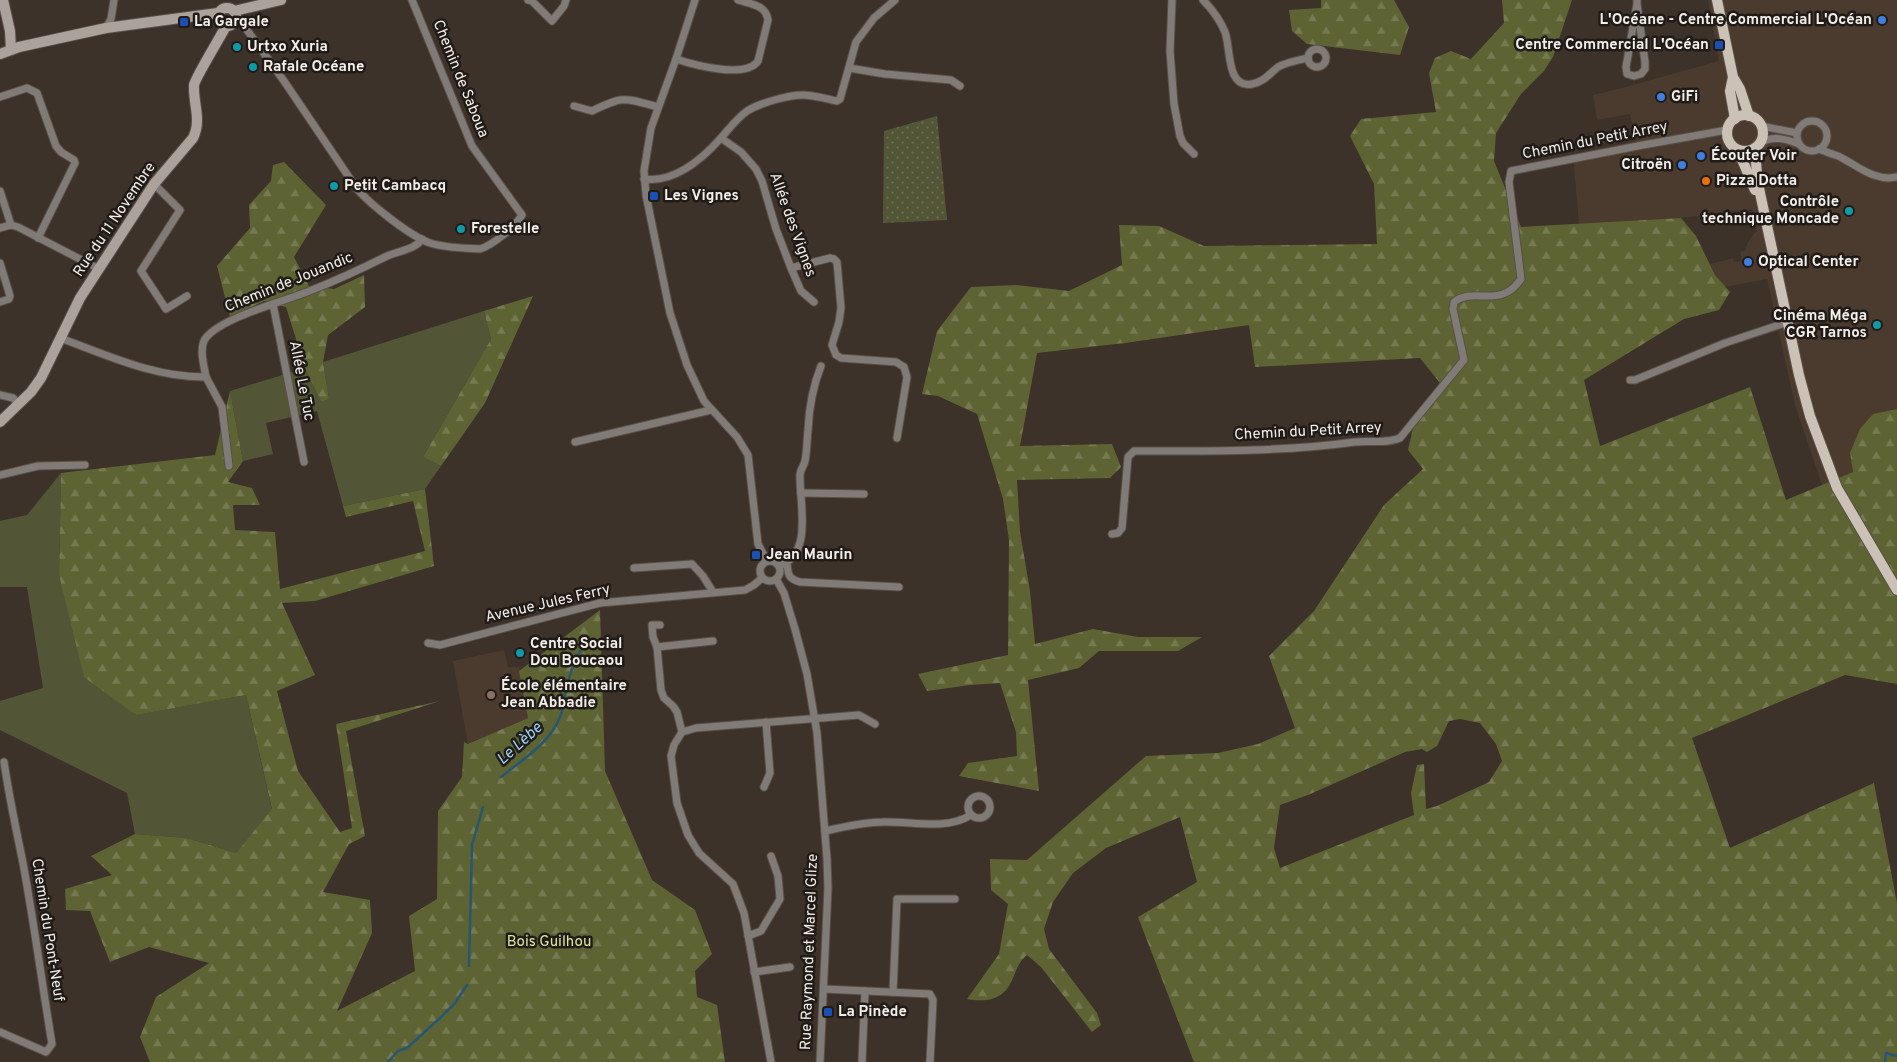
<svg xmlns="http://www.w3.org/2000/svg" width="1897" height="1062" viewBox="0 0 1897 1062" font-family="Overpass,sans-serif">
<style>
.built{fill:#4a3b2e}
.green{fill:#535636}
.forest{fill:url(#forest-firs);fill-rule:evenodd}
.garden{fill:url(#garden-dots)}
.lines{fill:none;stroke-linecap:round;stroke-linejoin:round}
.stream{stroke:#275672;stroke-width:2.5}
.street-casing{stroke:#5a5049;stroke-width:9}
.secondary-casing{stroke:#5a5049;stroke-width:12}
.primary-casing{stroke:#5a5049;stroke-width:12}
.street{stroke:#807b76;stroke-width:7}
.secondary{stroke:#aaa29b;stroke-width:10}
.primary{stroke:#cbc1b7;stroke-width:10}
.shop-dot{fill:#3f7fe0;stroke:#201b17;stroke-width:2}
.transit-dot{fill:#1a4fb4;stroke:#201b17;stroke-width:2}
.culture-dot{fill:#0f9aa8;stroke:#201b17;stroke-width:2}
.food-dot{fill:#e8710a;stroke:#201b17;stroke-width:2}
.education-dot{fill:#8d6e63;stroke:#201b17;stroke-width:2}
.labels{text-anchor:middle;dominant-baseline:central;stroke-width:5;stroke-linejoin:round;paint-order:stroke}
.poi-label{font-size:15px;font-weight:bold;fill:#f5eee9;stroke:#201b17;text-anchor:start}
.street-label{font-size:15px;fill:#f5eee9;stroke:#201b17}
.park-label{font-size:15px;fill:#dde699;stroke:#201b17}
.water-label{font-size:16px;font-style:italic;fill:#97d1f6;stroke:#201b17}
</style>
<defs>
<pattern id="forest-firs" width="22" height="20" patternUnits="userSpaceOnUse" patternTransform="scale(1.25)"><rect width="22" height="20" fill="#5e6333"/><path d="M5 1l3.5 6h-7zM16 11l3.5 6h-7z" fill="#767a51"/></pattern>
<pattern id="garden-dots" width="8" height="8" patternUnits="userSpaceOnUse" patternTransform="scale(1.25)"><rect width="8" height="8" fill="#535636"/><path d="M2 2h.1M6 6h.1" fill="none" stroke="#6c6f53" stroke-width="1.8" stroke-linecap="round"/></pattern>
</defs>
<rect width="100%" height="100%" fill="#3c322a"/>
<g class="built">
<path d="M1708,0h189v409l-24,5 -23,39 3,19 -31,13 -27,-80 -28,-126 -42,8 -10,-12 -5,-11 23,-6 1,4 8,-1 -2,-9 5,-1 3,-9 8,-11 -4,-22 -71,9 -102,6 -6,-70 63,-13 -6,-27 -33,6 -4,-25 29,-7 97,-27z"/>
<path d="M504,650l4,17h11l9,51 -60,26 -15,-83z"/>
</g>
<g class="green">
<path d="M484,311l7,28 -68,118 18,9 -16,23 -82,17 -26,-95 -51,12 7,31 -30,7 -13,-70 75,-23 16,34 8,-3 -6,-37z"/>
<path d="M61,473l-2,103 76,139 111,-20 26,115 -36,43 -49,-15 -52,-4 -8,-41 -127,-63v-29l43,-13 -16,-101h-27v-66l27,-6z"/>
</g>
<g class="forest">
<path d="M1321,0h73l15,27 -9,28 -93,-11 -15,-13 -3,-21 32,-2z"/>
<path d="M1502,0h70l-19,57 -9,14 -23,23 -25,39 -2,28 27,66 160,-9 15,18 19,39 15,17 -11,18 -35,9 -100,61 16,66 150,-59 36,113 67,-28 -3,-19 10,-24 13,-15 24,-5v275l-52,-9 -153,63 38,110 144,-65 23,120v159h-703l-56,-145 59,-35 -17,-65 -74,31 -33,25 -20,29 -9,27 5,20 48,64 4,12 -9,7 -51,-65 -14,-12c-11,9 -11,19 -18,31 -9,15 -27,16 -42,13l32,-45 9,-50 -17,-14 -1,-31 37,1 119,-104 72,-3 40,-9 37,-16 -26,-72 45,-45 70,-106 39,-36 -15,-19 6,-26 30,-36 -24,-30 -165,9 -6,-42 -124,18 -88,10 -17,93 92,-2 9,23 -11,11 -93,2 3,52 10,59 5,53 58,-15 45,8h64l-24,14h-79l-20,17 -51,12 11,111 -80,-15 9,-13 49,-7 -1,-24 -16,-49 -30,2 -43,6 -9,-17 90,-19 1,-115 -6,-41 -26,-85 -39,-18 -16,-2 15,-63 34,-44 45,-2 53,6 53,-26 -3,-40 40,1 45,20 173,-2 -3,-60 -24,-48 11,-17 75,-7 -7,-39 6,-15 16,-7 20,8 33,-36zM1460,719l20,4 16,21 6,17 -13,21 -52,24 -11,3 -2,-45 -7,1 -6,28 3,22 -134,53 -6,-20 6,-43 28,-10 97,-43 17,-3 5,3 10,-6 12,-25z"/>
<path d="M284,162l42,43 -32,52 15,29 25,3 30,-14 1,32 -37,28 -5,27 6,37 -8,3 -16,-34 -19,-61 -22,-6 -34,16 -13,-51 33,-38 -1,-23 22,-24 2,-16z"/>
<path d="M533,296l-48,107 -44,63 -18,-9 68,-118 -7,-28z"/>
<path d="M230,391l13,70 -15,21 24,6 8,17h-27l2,25 40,2 5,57 145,-38 -12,-50 -67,16 -3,-11 82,-17 9,77 -119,35 -33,2 33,72 -38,16 21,80 42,61 12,-4 -16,-104 104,-23 -94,30 19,105 -16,8 -26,48 47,8 2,33 -35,78 78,-40 -6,-55 28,-17 1,-88 24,-34 2,-35 4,2 60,-26 -9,-47 81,-61 5,161 47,109 43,30 17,44 -17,17 2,26 20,8 8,57h-575l-10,-25 16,-40 53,-34 -60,-16 -39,15 -20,-51 -24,-1 -1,-21 47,-14 -21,-19 44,-22 52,4 49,15 36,-44 -26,-114 -110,20 -52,-38 -25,-102 2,-102 154,-18z"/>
</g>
<path class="garden" d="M937,116l10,104 -64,3 1,-92z"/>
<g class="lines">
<g class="stream">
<path d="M501,777c21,-17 49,-34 59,-60 3,-6 3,-13 4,-19 5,-21 9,-37 21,-55"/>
<path d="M469,966l3,-121 11,-38"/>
<path d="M388,1062l10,-11 9,-3 32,-29 16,-16 12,-18"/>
<path d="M1885,1062l1,-9 11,3"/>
</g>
<defs>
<g id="street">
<path d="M528,0l4,1 20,20 12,-15 2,-6"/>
<path d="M695,0l-19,59 -25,69 -7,43 2,24 24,118 17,52 17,36 33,36 11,18 10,89 9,17"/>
<path d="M1172,0l-2,51 4,53 6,32 3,7 11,11"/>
<path d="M1203,0c9,9 17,20 22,32 6,16 1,57 27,52 12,-2 17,-10 26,-17 9,-5 20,-7 30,-9"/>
<path d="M1637,0v4l8,58v7l-4,5 -7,2 -7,-2 -1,-7 11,-63"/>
<path d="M236,18l11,12 37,51 73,108c14,16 53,47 73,54 15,5 34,5 50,6 13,-4 36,-23 42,-34l-50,-69 -60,-146"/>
<path d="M106,28l5,-9 3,-19"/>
<circle cx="1317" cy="58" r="9"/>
<path d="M676,59c18,6 70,20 82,2l10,-41c-2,-15 -17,-16 -30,-20"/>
<path d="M849,68l36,6 66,6 9,6"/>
<path d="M0,97l27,-9 10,5 19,53 5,6 13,8 1,3 -37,75"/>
<path d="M574,106l18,5c33,-16 32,-13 66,-4"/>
<circle cx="1812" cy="136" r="15"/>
<path d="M1761,126l36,7"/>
<path d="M721,138l20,14 15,17 6,12 14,48 15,39 10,23 13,11"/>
<path d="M1760,143c13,-8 26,-4 39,1"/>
<path d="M1819,149c7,3 13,5 19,7 19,9 36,26 59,21"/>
<path d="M644,179c30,4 58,-20 76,-40 9,-10 17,-21 27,-28 13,-8 41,-16 56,-16 11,0 23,4 34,6l3,-2 16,-57 18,-24 21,-18"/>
<path d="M154,184l26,26 -39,61 25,38 21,-13"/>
<path d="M0,191l11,34"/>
<path d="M0,228l11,-3 7,2 81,42"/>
<path d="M0,263l10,33 -1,3 -9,3"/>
<path d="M791,268l39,-10 4,1 3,3 4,46 -2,14 -7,23 4,10 5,3 55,4 8,5 3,10 -10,61"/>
<path d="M273,304l31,158"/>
<path d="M60,338c47,17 95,40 146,39 -2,-11 -7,-28 -1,-38 16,-22 81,-38 107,-49 25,-10 49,-21 73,-33 12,-6 30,-7 37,-18"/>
<path d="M206,377l16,30 7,59"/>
<path d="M1630,380h5l90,-37 63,-21"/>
<path d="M0,395l13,3 6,6"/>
<path d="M575,442l136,-32"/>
<path d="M0,475l38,-9 47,-1"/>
<path d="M801,493l63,1"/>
<path d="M1112,534l6,-1 4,-5 6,-71 6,-6c74,0 148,1 221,-9 15,-2 31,2 45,-4l64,-78 -11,-51 1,-7c21,-16 46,8 67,-23l-12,-97 2,-11 132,-26 84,-15"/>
<circle cx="770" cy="571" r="10"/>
<path d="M787,563c1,11 1,16 13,19l99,5"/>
<path d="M779,566c35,-12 20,-63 21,-91 0,-5 4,-9 5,-14 2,-10 2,-21 3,-31 1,-21 5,-44 13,-64"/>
<path d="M634,568l58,-4 11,12 10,16"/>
<path d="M776,579l8,14 11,36 12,45 10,59 10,126 1,29 -8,174"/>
<path d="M428,643l12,2 160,-42 145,-13 9,-5 8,-7"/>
<path d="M657,647l-4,-10 -1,-12h8"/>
<path d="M682,732l-5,-20 -4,-6 -9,-8 -3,-8 -4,-43 56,-6"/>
<path d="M764,787l6,-14 -4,-51"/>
<circle cx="979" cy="807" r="11"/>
<path d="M825,831c19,-4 38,-9 58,-9 29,-1 62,9 88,-7"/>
<path d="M748,936l13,-5 19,-32 -2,-23 -7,-20"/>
<path d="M754,972l36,-5"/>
<path d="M824,989l106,5 3,6 -3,62"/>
<path d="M893,992l4,-93h58"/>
<path d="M0,1032l46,20 6,-8c-10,-61 -18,-121 -29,-181 -7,-34 -14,-67 -19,-101"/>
<path d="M771,1062l-27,-149 -11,-29 -34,-31 -11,-18 -11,-32 -6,-47 3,-11 8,-13 14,-4 163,-13 16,9"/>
<path d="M862,1062l3,-71"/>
</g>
<g id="secondary">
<path d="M3,0l7,31 1,19"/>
<circle cx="227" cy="17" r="9"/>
<path d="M234,11l47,-11"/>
<path d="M0,54l19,-7 87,-19 112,-15"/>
<path d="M0,422l31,-30 10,-14 39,-80 74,-114 39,-46c9,-18 0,-34 1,-53 1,-7 27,-49 32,-59"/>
</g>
<g id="primary">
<path d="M1717,0l16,77 7,12 9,27"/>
<path d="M1733,77l-3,14 5,28"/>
<circle cx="1745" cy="133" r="18"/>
<path d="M1755,148l2,28 3,17 39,182 11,41 27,72 60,102"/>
<path d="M1738,150l17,40"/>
</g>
</defs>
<use href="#street" class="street-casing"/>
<use href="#secondary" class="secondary-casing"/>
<use href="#primary" class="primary-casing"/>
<use href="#street" class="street"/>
<use href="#secondary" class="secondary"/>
<use href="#primary" class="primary"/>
</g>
<g class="shop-dot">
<circle cx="1882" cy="20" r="5"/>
<circle cx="1661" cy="97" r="5"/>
<circle cx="1701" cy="156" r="5"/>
<circle cx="1682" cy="165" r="5"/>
<circle cx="1748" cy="262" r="5"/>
</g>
<g class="transit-dot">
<rect x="179" y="17" width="10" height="10" rx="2.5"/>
<rect x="1714" y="40" width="10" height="10" rx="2.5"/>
<rect x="649" y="191" width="10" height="10" rx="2.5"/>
<rect x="751" y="550" width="10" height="10" rx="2.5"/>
<rect x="823" y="1007" width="10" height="10" rx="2.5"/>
</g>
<g class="culture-dot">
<circle cx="237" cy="47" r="5"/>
<circle cx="253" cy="67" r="5"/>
<circle cx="334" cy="186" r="5"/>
<circle cx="1849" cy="211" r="5"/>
<circle cx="461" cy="229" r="5"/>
<circle cx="1877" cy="325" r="5"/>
<circle cx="520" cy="653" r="5"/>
</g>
<circle class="food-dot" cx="1706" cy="181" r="5"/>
<circle class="education-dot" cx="491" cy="695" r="5"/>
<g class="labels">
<g class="poi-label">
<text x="1872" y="20" text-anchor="end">L'Océane - Centre Commercial L'Océan</text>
<text x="194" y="22">La Gargale</text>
<text x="1709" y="45" text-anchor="end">Centre Commercial L'Océan</text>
<text x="247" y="47">Urtxo Xuria</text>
<text x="263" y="67">Rafale Océane</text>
<text x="1671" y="97">GiFi</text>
<text x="1711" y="156">Écouter Voir</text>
<text x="1672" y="165" text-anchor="end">Citroën</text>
<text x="1716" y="181">Pizza Dotta</text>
<text x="344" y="186">Petit Cambacq</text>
<text x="664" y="196">Les Vignes</text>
<text x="1839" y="202" text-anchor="end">Contrôle<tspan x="1839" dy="17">technique Moncade</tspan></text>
<text x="471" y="229">Forestelle</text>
<text x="1758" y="262">Optical Center</text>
<text x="1867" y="316" text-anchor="end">Cinéma Méga<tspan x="1867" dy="17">CGR Tarnos</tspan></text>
<text x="766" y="555">Jean Maurin</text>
<text x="530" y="644">Centre Social<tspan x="530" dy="17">Dou Boucaou</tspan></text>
<text x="501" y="686">École élémentaire<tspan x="501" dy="17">Jean Abbadie</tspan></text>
<text x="838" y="1012">La Pinède</text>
</g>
<g class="street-label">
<text transform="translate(460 79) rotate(68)">Chemin de Saboua</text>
<text transform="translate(1595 141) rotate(-11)">Chemin du Petit Arrey</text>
<text transform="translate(115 220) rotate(-56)">Rue du 11 Novembre</text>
<text transform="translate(792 225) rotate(70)">Allée des Vignes</text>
<text transform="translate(289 283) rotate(-22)">Chemin de Jouandic</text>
<text transform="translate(301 381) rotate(79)">Allée Le Tuc</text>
<text transform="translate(1308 432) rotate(-3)">Chemin du Petit Arrey</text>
<text transform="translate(548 604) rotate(-13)">Avenue Jules Ferry</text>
<text transform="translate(47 930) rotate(81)">Chemin du Pont-Neuf</text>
<text transform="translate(810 952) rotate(-88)">Rue Raymond et Marcel Glize</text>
</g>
<g class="park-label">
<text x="549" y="942">Bois Guilhou</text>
</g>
<g class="water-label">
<text transform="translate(520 744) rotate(-42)">Le Lèbe</text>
</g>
</g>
</svg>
